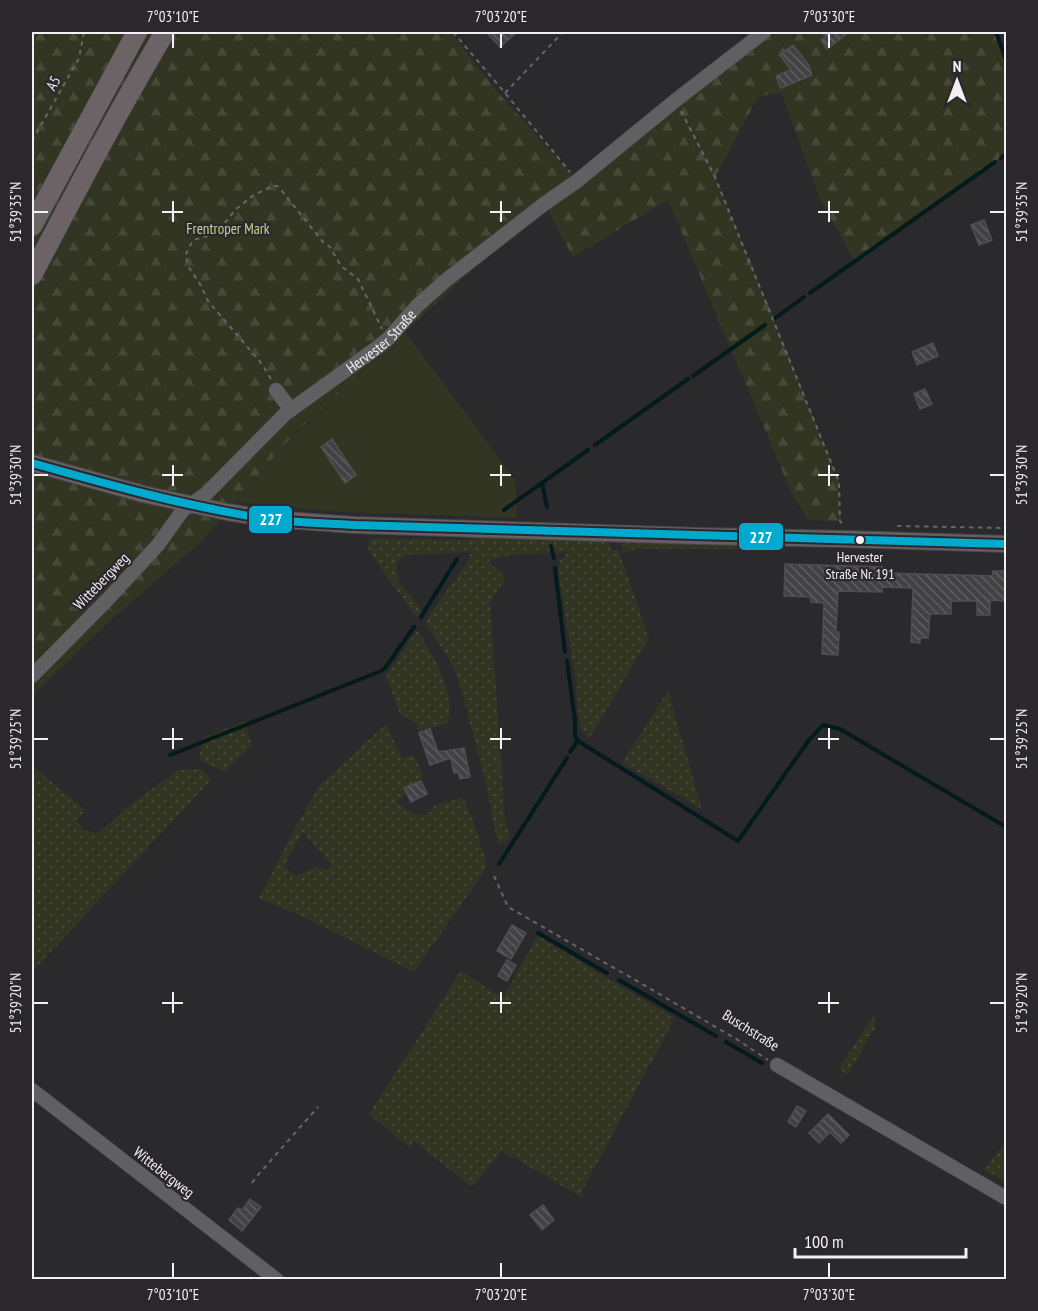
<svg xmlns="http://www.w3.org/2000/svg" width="1038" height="1311" viewBox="0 0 1038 1311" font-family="'PT Sans Narrow',sans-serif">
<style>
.grass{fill:url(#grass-dots);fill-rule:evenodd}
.forest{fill:url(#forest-firs)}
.park{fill:#323522}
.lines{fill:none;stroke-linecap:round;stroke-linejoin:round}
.stream{stroke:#041a1b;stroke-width:4}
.building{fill:url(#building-back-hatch);stroke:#4f4e51;stroke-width:1.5}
.minor-casing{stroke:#48464a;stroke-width:15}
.major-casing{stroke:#48464a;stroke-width:18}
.highway-casing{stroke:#48464a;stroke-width:21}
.path{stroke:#676668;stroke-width:2;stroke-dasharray:4.5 4.5;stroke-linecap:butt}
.minor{stroke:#605f61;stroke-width:14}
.major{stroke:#666063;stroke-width:16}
.highway{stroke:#6b6365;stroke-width:20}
.bus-1-casing{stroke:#2a282d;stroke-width:12}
.bus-1{stroke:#00a9ce;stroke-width:8}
.ticks{fill:none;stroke:#f2f0f4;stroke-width:2}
.bus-dot{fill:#f2f0f4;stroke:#2a282d;stroke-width:2}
.labels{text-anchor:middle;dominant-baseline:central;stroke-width:4.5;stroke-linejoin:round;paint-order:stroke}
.bus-label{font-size:14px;fill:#f2f0f4;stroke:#2a282d}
.street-label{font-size:15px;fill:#f2f0f4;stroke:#2a282d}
.park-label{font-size:15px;fill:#c6d28e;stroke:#2a282d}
.line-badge{stroke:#2a282d;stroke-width:2}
.badge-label{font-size:16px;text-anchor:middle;font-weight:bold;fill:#fff}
.neatline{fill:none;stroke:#f2f0f4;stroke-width:2}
.ticks-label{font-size:15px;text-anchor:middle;fill:#f2f0f4}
</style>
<defs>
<pattern id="grass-dots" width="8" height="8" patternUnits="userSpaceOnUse" patternTransform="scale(1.5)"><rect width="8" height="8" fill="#323522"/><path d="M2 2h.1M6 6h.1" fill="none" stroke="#464938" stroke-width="1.8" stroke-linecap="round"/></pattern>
<pattern id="forest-firs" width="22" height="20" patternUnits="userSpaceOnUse" patternTransform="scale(1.5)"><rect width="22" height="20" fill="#323522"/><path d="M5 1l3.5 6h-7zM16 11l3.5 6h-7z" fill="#464938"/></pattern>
<pattern id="building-back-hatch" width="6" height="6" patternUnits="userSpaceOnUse" patternTransform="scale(1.5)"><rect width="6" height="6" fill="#424244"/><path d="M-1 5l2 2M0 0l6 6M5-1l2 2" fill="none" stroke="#5e5e60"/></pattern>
</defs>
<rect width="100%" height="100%" fill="#2a292c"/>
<g class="grass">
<path d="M476,535l133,5 2,11 7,-2 31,89 -60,101 -7,-9 -3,-11 -4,-43 -17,-107 2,-9 9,-8 -61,3 -20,6 18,17 -16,25 15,217 5,19 -12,5 -13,-64 -23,-88 -8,-24 -29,-47 39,-54 8,-15 -65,3 -11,8 3,19 19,23 3,10 -5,2 -43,-60 -5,-9 1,-7 4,-3 94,2z"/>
<path d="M631,541l129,4 -1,4h-124l-12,4 -1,-9z"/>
<path d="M417,630c15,24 41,64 30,93l-28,10 -3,-10 -16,-9 -14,-38z"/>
<path d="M668,691l34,118 -80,-46z"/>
<path d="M246,721l5,24 -26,27 -26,-12 3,-22z"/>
<path d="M386,724l16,35 12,-4 9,21 -2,5 -16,7 2,5 -10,8 16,13 14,1 7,-9 27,-8 4,3 9,22 13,42 -4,8 -69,99 -108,-54 -47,-20 40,-77 20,-35zM303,832l10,12 18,19 -3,7 -11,-3 -21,9 -12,-10z"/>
<path d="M32,766l53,44 -9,11 10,10 13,2 27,-25 52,-38 23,-1 10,11 -179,192z"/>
<path d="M538,935l67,42 70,41 -92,171 -2,8 -79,-46 -30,36 -58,-46 -5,6 -40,-33 92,-143 42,27z"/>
<path d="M872,1017l4,1 -1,10 -27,47 -9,-6z"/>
<path d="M1006,1140v42l-22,-12z"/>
</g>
<path class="forest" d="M32,32h419l44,57 82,92 187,-149h232l10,28v94l-151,107 -34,-59 -40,-110 -23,5 -43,80 59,142 65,163 1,39 -32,-1 -16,-26 -124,-294 -95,57 -29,-53 -251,231 -91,106 -90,78 -73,70 -7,11z"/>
<path class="park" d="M405,332l110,148 2,38 -178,-6 -103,-10 57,-67z"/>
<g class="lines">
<g class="stream">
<path d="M996,32l10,28"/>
<path d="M1001,158l5,-4"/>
<path d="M810,293l185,-131"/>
<path d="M774,319l30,-22"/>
<path d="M693,376l72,-51"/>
<path d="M595,445l93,-66"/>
<path d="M542,483l5,24"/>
<path d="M504,510l84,-60"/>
<path d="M551,546l3,12"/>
<path d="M555,568l10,84"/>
<path d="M421,617l36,-58"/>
<path d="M567,661l8,59v16l3,5 160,100 71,-101 14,-15 17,4 166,98"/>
<path d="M570,752l8,-11"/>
<path d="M170,755l211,-84 4,-3 29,-41"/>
<path d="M499,864l68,-106"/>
<path d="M538,933l69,40"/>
<path d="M619,980l97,56"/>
<path d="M726,1042l36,21"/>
</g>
</g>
<g class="building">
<path d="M486,32h31l-17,15z"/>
<path d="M821,32h28l-22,17 -6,-9 5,-3z"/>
<path d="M793,45l15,19 4,11 -31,13 -5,-12 15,-6 -11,-15z"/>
<path d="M984,220l8,20 -13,5 -8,-20z"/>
<path d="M933,343l5,13 -21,9 -5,-13z"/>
<path d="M925,389l7,15 -12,5 -6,-15z"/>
<path d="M332,439l24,36 -11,8 -24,-36z"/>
<path d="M785,564l98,3v6l78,2 31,1 1,-5h13v30l-16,-1v15h-13v-14h-26v13h-21l-2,24h-8v5l-9,-1 2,-54 -31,-1v5l-44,-1 -2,41h3l-1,23 -16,-1 2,-51 -13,-1v-5l-27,-1z"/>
<path d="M430,729l8,23 26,-4 6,29 -10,2 -2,-7 -4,1 -3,-15 -21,7 -11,-32z"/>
<path d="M421,781l6,13 -16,8 -7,-14z"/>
<path d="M512,925l14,8 -15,26 -14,-8z"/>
<path d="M507,960l9,5 -9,16 -9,-5z"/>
<path d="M797,1106l9,5 -10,16 -8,-5z"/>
<path d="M828,1114l21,21 -8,8 -11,-11 -11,11 -10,-10z"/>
<path d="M250,1199l11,8 -19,24 -13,-11 9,-12 4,2z"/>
<path d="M543,1205l11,15 -12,10 -12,-15z"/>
</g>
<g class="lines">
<defs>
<g id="minor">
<path d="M276,390l15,20"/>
<path id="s1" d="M32,676l76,-77 50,-54 25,-35 23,-16 79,-80 93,-67 11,-9 28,-32 28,-25 99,-77 33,-23 99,-81 88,-68"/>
<path d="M777,1065l229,133"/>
<path d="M32,1090l245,190"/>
</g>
<path id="major" d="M32,463l111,31 84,18 44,7 84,6 342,11 149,3 160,5"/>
<g id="highway">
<path d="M32,226l105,-194"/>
<path d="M32,275c43,-82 86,-164 133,-243"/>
</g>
</defs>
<use href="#minor" class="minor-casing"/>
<use href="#major" class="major-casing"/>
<use href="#highway" class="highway-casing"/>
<g class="path">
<path d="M453,32l52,61 65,79"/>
<path d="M505,93l58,-61"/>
<path d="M681,111l34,66 124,305 1,39 3,4"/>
<path d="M32,141l47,-83 5,-26"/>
<path d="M271,379l-9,-15 -54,-63 -8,-17 -10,-15 -5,-13 8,-16 23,-6 20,-25 18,-14 18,-9h5l5,5 41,51 7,5 11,19 17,13 24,50"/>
<path d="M897,526l109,2"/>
<path d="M494,876l14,31 141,81 89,52 30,20"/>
<path d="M252,1183l6,-8 60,-68"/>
</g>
<use href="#minor" class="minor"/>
<use href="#major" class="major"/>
<use href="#highway" class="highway"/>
<defs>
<path id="bus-1" d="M32,463c78,22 156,44 236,56 29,4 58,4 87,6l651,19"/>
</defs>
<use href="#bus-1" class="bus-1-casing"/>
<use href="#bus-1" class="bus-1"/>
</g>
<path class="ticks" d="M173,33v15M501,33v15M829,33v15M173,201v21M501,201v21M829,201v21M33,212h15M162,212h21M490,212h21M818,212h21M990,212h15M173,465v21M501,465v21M829,465v21M33,475h15M162,475h21M490,475h21M818,475h21M990,475h15M173,728v21M501,728v21M829,728v21M33,739h15M162,739h21M490,739h21M818,739h21M990,739h15M173,992v21M501,992v21M829,992v21M33,1003h15M162,1003h21M490,1003h21M818,1003h21M990,1003h15M173,1263v15M501,1263v15M829,1263v15"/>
<circle class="bus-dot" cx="860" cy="540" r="5"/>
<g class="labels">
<g class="bus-label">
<text x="860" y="557">Hervester<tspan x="860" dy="17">Straße Nr. 191</tspan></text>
</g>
<g class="street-label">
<text transform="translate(53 83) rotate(-60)">A5</text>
<text stroke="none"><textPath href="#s1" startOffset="486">Hervester Straße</textPath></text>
<text transform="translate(101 581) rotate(-46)">Wittebergweg</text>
<text transform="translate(751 1030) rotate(32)">Buschstraße</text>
<text transform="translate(164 1172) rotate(38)">Wittebergweg</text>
</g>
<g class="park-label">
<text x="228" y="228">Frentroper Mark</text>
</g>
</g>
<g class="line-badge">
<rect x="248" y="505" width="45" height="29" rx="6" fill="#00a9ce"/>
<rect x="738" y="522" width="46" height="29" rx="6" fill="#00a9ce"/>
</g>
<g class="badge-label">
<text x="271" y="525">227</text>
<text x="761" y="543">227</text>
</g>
<rect width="1038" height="1311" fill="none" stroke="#2a282d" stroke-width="66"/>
<g transform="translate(957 81)" stroke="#2a282d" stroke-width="4.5" paint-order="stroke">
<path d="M0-4.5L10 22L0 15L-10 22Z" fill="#f2f0f4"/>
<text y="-9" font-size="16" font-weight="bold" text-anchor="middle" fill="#f2f0f4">N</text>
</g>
<path d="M795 1248v9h171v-9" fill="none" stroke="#f2f0f4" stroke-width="3"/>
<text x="804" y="1248" font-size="18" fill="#f2f0f4" stroke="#2a282d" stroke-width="4.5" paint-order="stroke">100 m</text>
<rect x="33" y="33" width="972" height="1245" class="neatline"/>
<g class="ticks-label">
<text x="173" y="22">7°03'10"E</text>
<text x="501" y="22">7°03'20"E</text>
<text x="829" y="22">7°03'30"E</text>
<text transform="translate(16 212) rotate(-90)" y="5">51°39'35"N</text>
<text transform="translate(1022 212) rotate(-90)" y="5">51°39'35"N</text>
<text transform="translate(16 475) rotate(-90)" y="5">51°39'30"N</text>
<text transform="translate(1022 475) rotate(-90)" y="5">51°39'30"N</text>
<text transform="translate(16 739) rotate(-90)" y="5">51°39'25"N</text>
<text transform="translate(1022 739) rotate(-90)" y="5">51°39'25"N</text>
<text transform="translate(16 1003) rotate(-90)" y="5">51°39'20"N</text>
<text transform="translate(1022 1003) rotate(-90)" y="5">51°39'20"N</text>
<text x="173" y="1300">7°03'10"E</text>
<text x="501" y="1300">7°03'20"E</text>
<text x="829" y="1300">7°03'30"E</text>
</g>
</svg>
